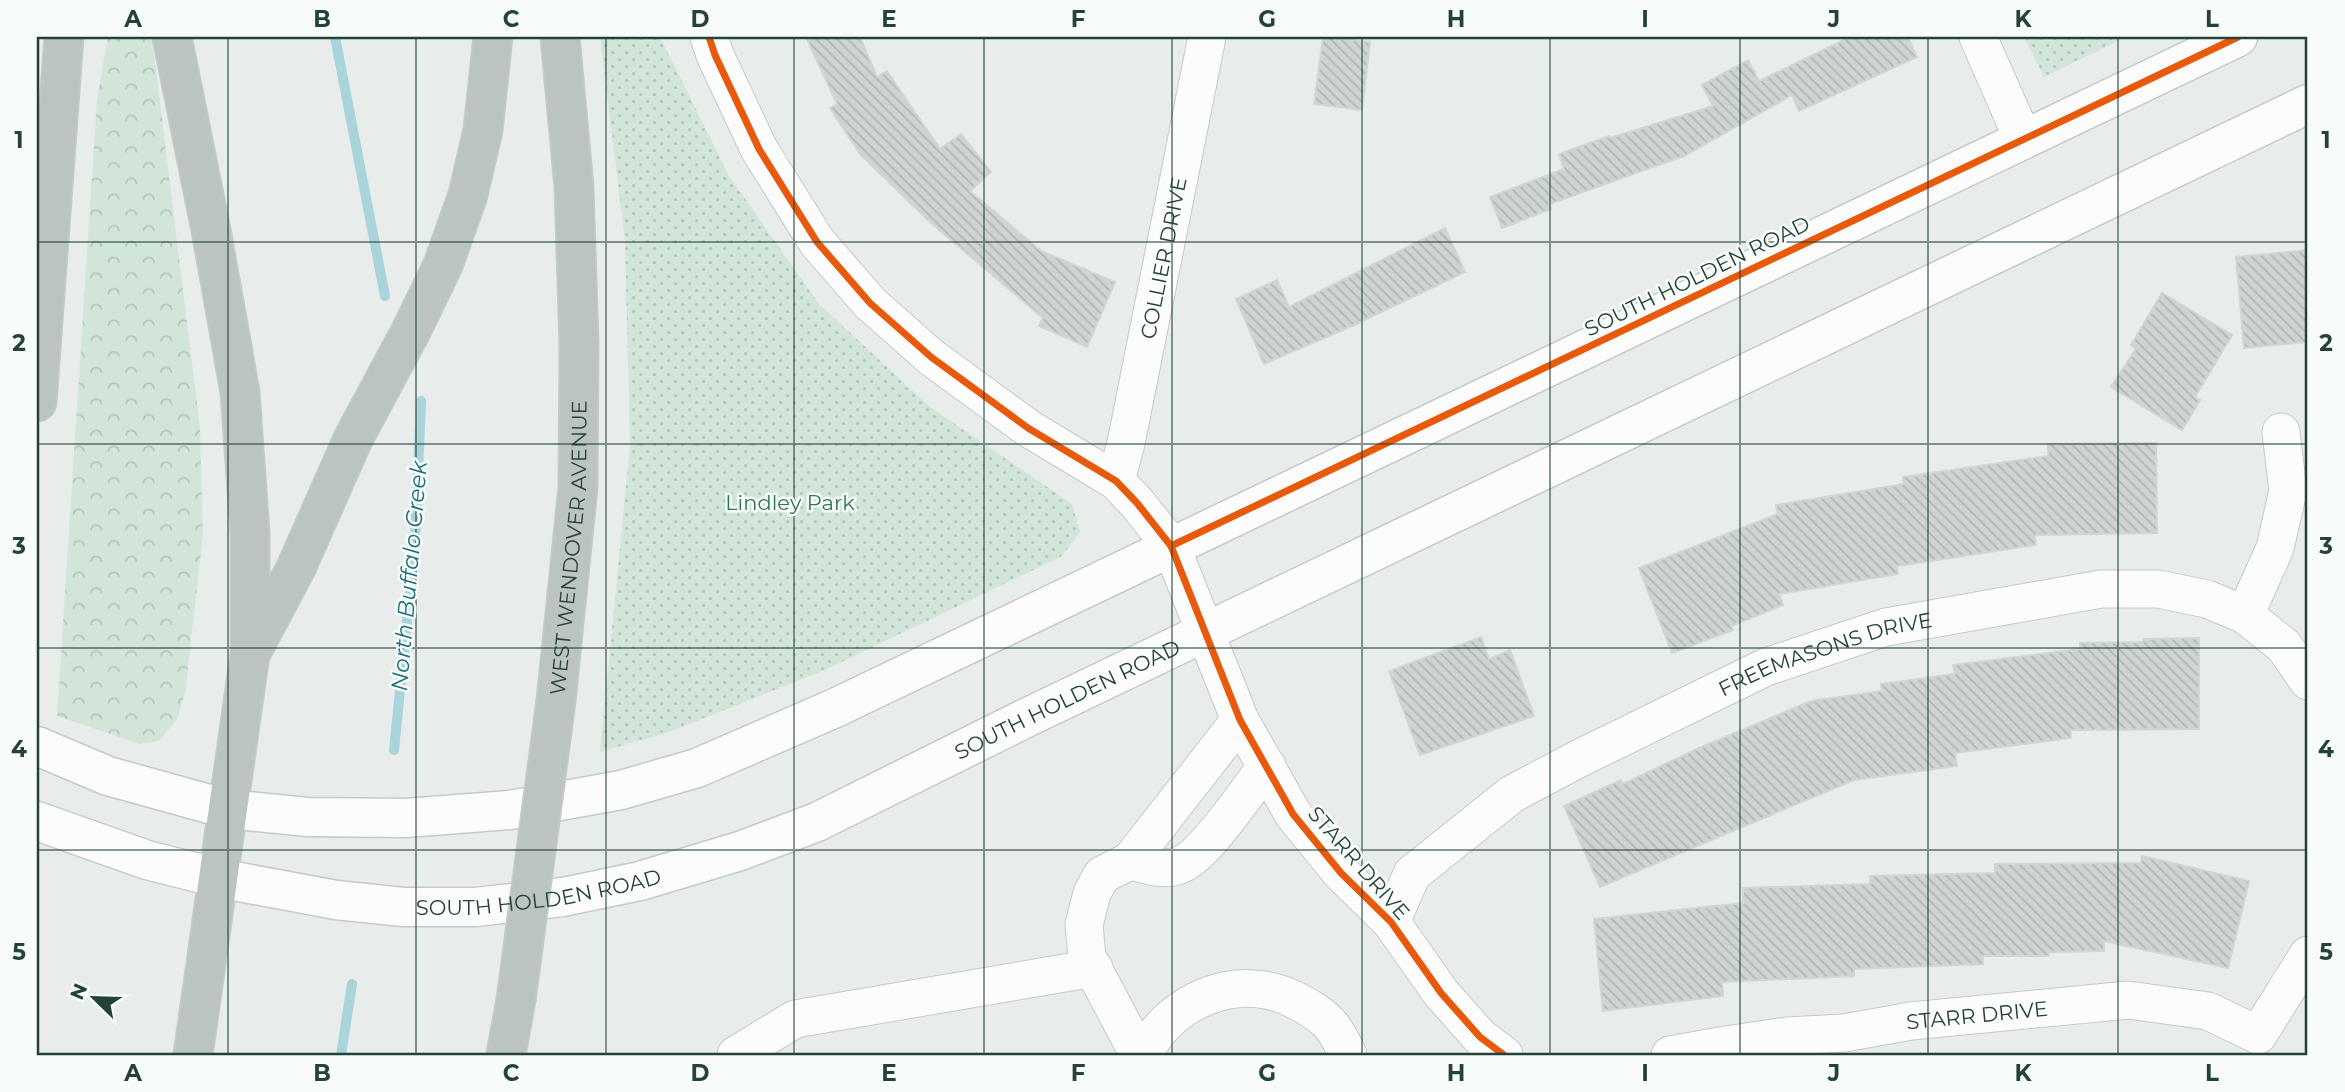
<svg xmlns="http://www.w3.org/2000/svg" width="2345" height="1092" viewBox="0 0 2345 1092" font-family="Montserrat,sans-serif">
<style>
.green{fill:url(#green-dots)}
.forest{fill:url(#forest-crowns)}
.lines{fill:none;stroke-linecap:round;stroke-linejoin:round}
.stream{stroke:#a9d4db;stroke-width:10}
.building{fill:url(#building-back-hatch);stroke:#d1d6d4;stroke-width:2}
.minor-casing{stroke:#c5cac8;stroke-width:39}
.secondary-casing{stroke:#c3cbc8;stroke-width:41}
.motorway-casing{stroke:#c3ccc9;stroke-width:41}
.minor{stroke:#fcfcfc;stroke-width:37}
.secondary{stroke:#fcfcfc;stroke-width:38}
.motorway{stroke:#bcc4c2;stroke-width:38}
.motorway-bridge-casing{stroke:#c3ccc9;stroke-width:41;stroke-linecap:butt}
.motorway-bridge{stroke:#bcc4c2;stroke-width:38}
.cycleway-casing{stroke:#f7fbf9;stroke-width:11}
.cycleway{stroke:#e8590c;stroke-width:7}
.grid{fill:none;stroke:#24423a;stroke-width:2;stroke-opacity:0.55}
.labels{text-anchor:middle;dominant-baseline:central;stroke-width:5;stroke-linejoin:round;paint-order:stroke}
.street-label{font-size:21px;fill:#24423a;stroke:#f7fbf9}
.park-label{font-size:21px;fill:#2d7a4b;stroke:#f7fbf9}
.water-label{font-size:23px;font-style:italic;fill:#1c6f80;stroke:#f7fbf9}
.neatline{fill:none;stroke:#24423a;stroke-width:2.5}
.grid-label{font-size:23px;text-anchor:middle;font-weight:bold;fill:#24423a}
</style>
<defs>
<pattern id="green-dots" width="8" height="8" patternUnits="userSpaceOnUse" patternTransform="scale(1.75)"><rect width="8" height="8" fill="#d1e6d8"/><path d="M2 2h.1M6 6h.1" fill="none" stroke="#b3c6ba" stroke-width="1.8" stroke-linecap="round"/></pattern>
<pattern id="forest-crowns" width="20" height="18" patternUnits="userSpaceOnUse" patternTransform="scale(1.75)"><rect width="20" height="18" fill="#d1e6d8"/><path d="M2 6a3 3 0 1 1 6 0M12 15a3 3 0 1 1 6 0" fill="none" stroke="#b3c6ba"/></pattern>
<pattern id="building-back-hatch" width="6" height="6" patternUnits="userSpaceOnUse" patternTransform="scale(1.75)"><rect width="6" height="6" fill="#cfd4d2"/><path d="M-1 5l2 2M0 0l6 6M5-1l2 2" fill="none" stroke="#b2b7b5"/></pattern>
</defs>
<rect width="100%" height="100%" fill="#e8edeb"/>
<g class="green">
<path d="M600,37h60l69,139 90,128 111,103 142,97 8,28 -18,24 -237,114 -156,62 -69,20 30,-307 -5,-204z"/>
<path d="M2024,37h94l2,3 -76,37z"/>
</g>
<path class="forest" d="M108,37h44l48,391 3,107 -18,158 -8,26 -18,22 -19,3 -83,-28 40,-617z"/>
<g class="lines">
<g class="stream">
<path d="M335,37l50,259"/>
<path d="M394,750l21,-208 6,-141"/>
<path d="M341,1055l11,-71"/>
</g>
</g>
<g class="building">
<path d="M806,37h54l17,40 10,-6 53,78 21,-15 30,38 -21,19 71,60 74,31 -28,65 -48,-21 4,-8 -112,-95 -71,-69 -30,-46 7,-4z"/>
<path d="M1323,37l47,5 -8,68 -48,-6z"/>
<path d="M1850,37h58l9,20 -118,54 -7,-16 -108,61 -135,48 2,5 -49,19 -12,-31 74,-28 -5,-15 50,-18 1,2 103,-32 -11,-21 46,-25 11,21z"/>
<path d="M1445,228l20,44 -113,54 -88,38 -28,-65 41,-19 12,27z"/>
<path d="M2308,250v82h-3l1,10 -62,6 -8,-91z"/>
<path d="M2162,293l70,42 -37,62 5,3 -18,30 -71,-43 25,-38 -5,-4z"/>
<path d="M2156,443l1,90 -123,2 2,10 -139,21 1,8 -119,20 4,11 -52,21 2,4 -61,23 -33,-85 139,-54 -2,-9 128,-21 -1,-7 145,-21v-12z"/>
<path d="M1481,637l8,22 21,-9 24,66 -114,39 -31,-84z"/>
<path d="M2199,638v91l-129,1 1,8 -116,15 2,13 -103,14 -254,107 -36,-81 57,-26 2,4 74,-35 114,-48 71,-10 -1,-7 74,-10 -2,-9 127,-16v-6l63,-1 1,-3z"/>
<path d="M2142,856l107,25 -21,87 -124,-27v10l-55,1 -1,4h-65v8l-129,5v7l-132,6 1,14 -120,15 -9,-92 149,-16v-15l127,-4v-8l125,-3v-9l146,-1z"/>
</g>
<g class="lines">
<defs>
<g id="minor">
<path d="M709,37l6,18 44,94 58,93 53,61 61,54 97,71 88,53 21,22 34,43 69,174 53,94 48,59 50,49 50,71 39,44 24,18"/>
<path d="M1978,37l45,102"/>
<path id="s1" d="M1116,481l10,-38 81,-406"/>
<path d="M2245,615l30,-67 13,-57 -7,-59"/>
<path d="M1130,861c15,3 31,10 47,5 27,-7 71,-77 90,-100"/>
<path id="s2" d="M1391,922l21,-48 100,-80 68,-36 186,-91 120,-40 215,-38h57l49,10 38,16 39,31 24,35"/>
<path d="M2258,1035l50,-80"/>
<path d="M736,1055l59,-36 299,-51"/>
<path d="M1139,1055l-52,-98 -3,-32 8,-32 10,-18 28,-14 110,-141"/>
<path d="M1143,1055c27,-55 93,-83 150,-56 14,7 25,13 36,24 8,9 14,21 19,32"/>
<path id="s3" d="M1670,1055l56,-10 61,-9 57,-3 67,-12 217,-21 80,11 50,24"/>
</g>
<g id="secondary">
<path d="M37,746l71,30 119,33 81,8 98,1 104,-8 111,-20 76,-22 138,-60 1403,-671"/>
<path id="s4" d="M37,821l110,39 71,18 118,22 67,7h73l87,-10 77,-16 100,-30 77,-29 211,-105 1280,-613"/>
</g>
<g id="motorway">
<path d="M172,37l39,193 29,162 10,141v121l-57,401"/>
<path d="M37,402l27,-365"/>
<path d="M253,649l43,-81 57,-129 58,-108 32,-66 25,-70 15,-65 10,-93"/>
<path id="s5" d="M556,701l22,-214 1,-143 -5,-157 -14,-150"/>
<path d="M506,1055l10,-55"/>
</g>
</defs>
<use href="#minor" class="minor-casing"/>
<use href="#secondary" class="secondary-casing"/>
<use href="#motorway" class="motorway-casing"/>
<use href="#minor" class="minor"/>
<use href="#secondary" class="secondary"/>
<use href="#motorway" class="motorway"/>
<defs>
<path id="motorway-bridge" d="M516,1000l40,-299"/>
</defs>
<use href="#motorway-bridge" class="motorway-bridge-casing"/>
<use href="#motorway-bridge" class="motorway-bridge"/>
<defs>
<g id="cycleway">
<path d="M709,37l6,18 44,94 58,93 53,61 61,54 97,71 88,53 21,22 34,43 69,174 53,94 48,59 50,49 50,71 39,44 24,18"/>
<path d="M1171,546l1067,-509"/>
</g>
</defs>
<use href="#cycleway" class="cycleway-casing"/>
<use href="#cycleway" class="cycleway"/>
</g>
<path class="grid" d="M228,37v1018M416,37v1018M606,37v1018M794,37v1018M984,37v1018M1172,37v1018M1362,37v1018M1550,37v1018M1740,37v1018M1928,37v1018M2118,37v1018M37,242h2271M37,444h2271M37,648h2271M37,850h2271"/>
<g class="labels">
<g class="street-label">
<text stroke="none"><textPath href="#s1" startOffset="228">COLLIER DRIVE</textPath></text>
<text transform="translate(1697 276) rotate(-26)">SOUTH HOLDEN ROAD</text>
<text stroke="none"><textPath href="#s5" startOffset="154">WEST WENDOVER AVENUE</textPath></text>
<text stroke="none"><textPath href="#s2" startOffset="525">FREEMASONS DRIVE</textPath></text>
<text stroke="none"><textPath href="#s4" startOffset="1082">SOUTH HOLDEN ROAD</textPath></text>
<text transform="translate(1359 863) rotate(49)">STARR DRIVE</text>
<text stroke="none"><textPath href="#s4" startOffset="514">SOUTH HOLDEN ROAD</textPath></text>
<text stroke="none"><textPath href="#s3" startOffset="310">STARR DRIVE</textPath></text>
</g>
<g class="park-label">
<text x="790" y="502">Lindley Park</text>
</g>
<g class="water-label">
<text transform="translate(409 576) rotate(-85)">North Buffalo Creek</text>
</g>
</g>
<rect width="2345" height="1092" fill="none" stroke="#f7fbf9" stroke-width="77"/>
<g transform="translate(94 998) rotate(293)" stroke="#f7fbf9" stroke-width="5" paint-order="stroke">
<path d="M0-5L12 26L0 18L-12 26Z" fill="#24423a"/>
<text y="-10" font-size="19" font-weight="bold" text-anchor="middle" fill="#24423a">N</text>
</g>
<rect x="38" y="38" width="2268" height="1016" class="neatline"/>
<g class="grid-label">
<text x="133" y="27">A</text>
<text x="322" y="27">B</text>
<text x="511" y="27">C</text>
<text x="700" y="27">D</text>
<text x="889" y="27">E</text>
<text x="1078" y="27">F</text>
<text x="1267" y="27">G</text>
<text x="1456" y="27">H</text>
<text x="1645" y="27">I</text>
<text x="1834" y="27">J</text>
<text x="2023" y="27">K</text>
<text x="2212" y="27">L</text>
<text x="19" y="148">1</text>
<text x="2326" y="148">1</text>
<text x="19" y="351">2</text>
<text x="2326" y="351">2</text>
<text x="19" y="554">3</text>
<text x="2326" y="554">3</text>
<text x="19" y="757">4</text>
<text x="2326" y="757">4</text>
<text x="19" y="960">5</text>
<text x="2326" y="960">5</text>
<text x="133" y="1081">A</text>
<text x="322" y="1081">B</text>
<text x="511" y="1081">C</text>
<text x="700" y="1081">D</text>
<text x="889" y="1081">E</text>
<text x="1078" y="1081">F</text>
<text x="1267" y="1081">G</text>
<text x="1456" y="1081">H</text>
<text x="1645" y="1081">I</text>
<text x="1834" y="1081">J</text>
<text x="2023" y="1081">K</text>
<text x="2212" y="1081">L</text>
</g>
</svg>
